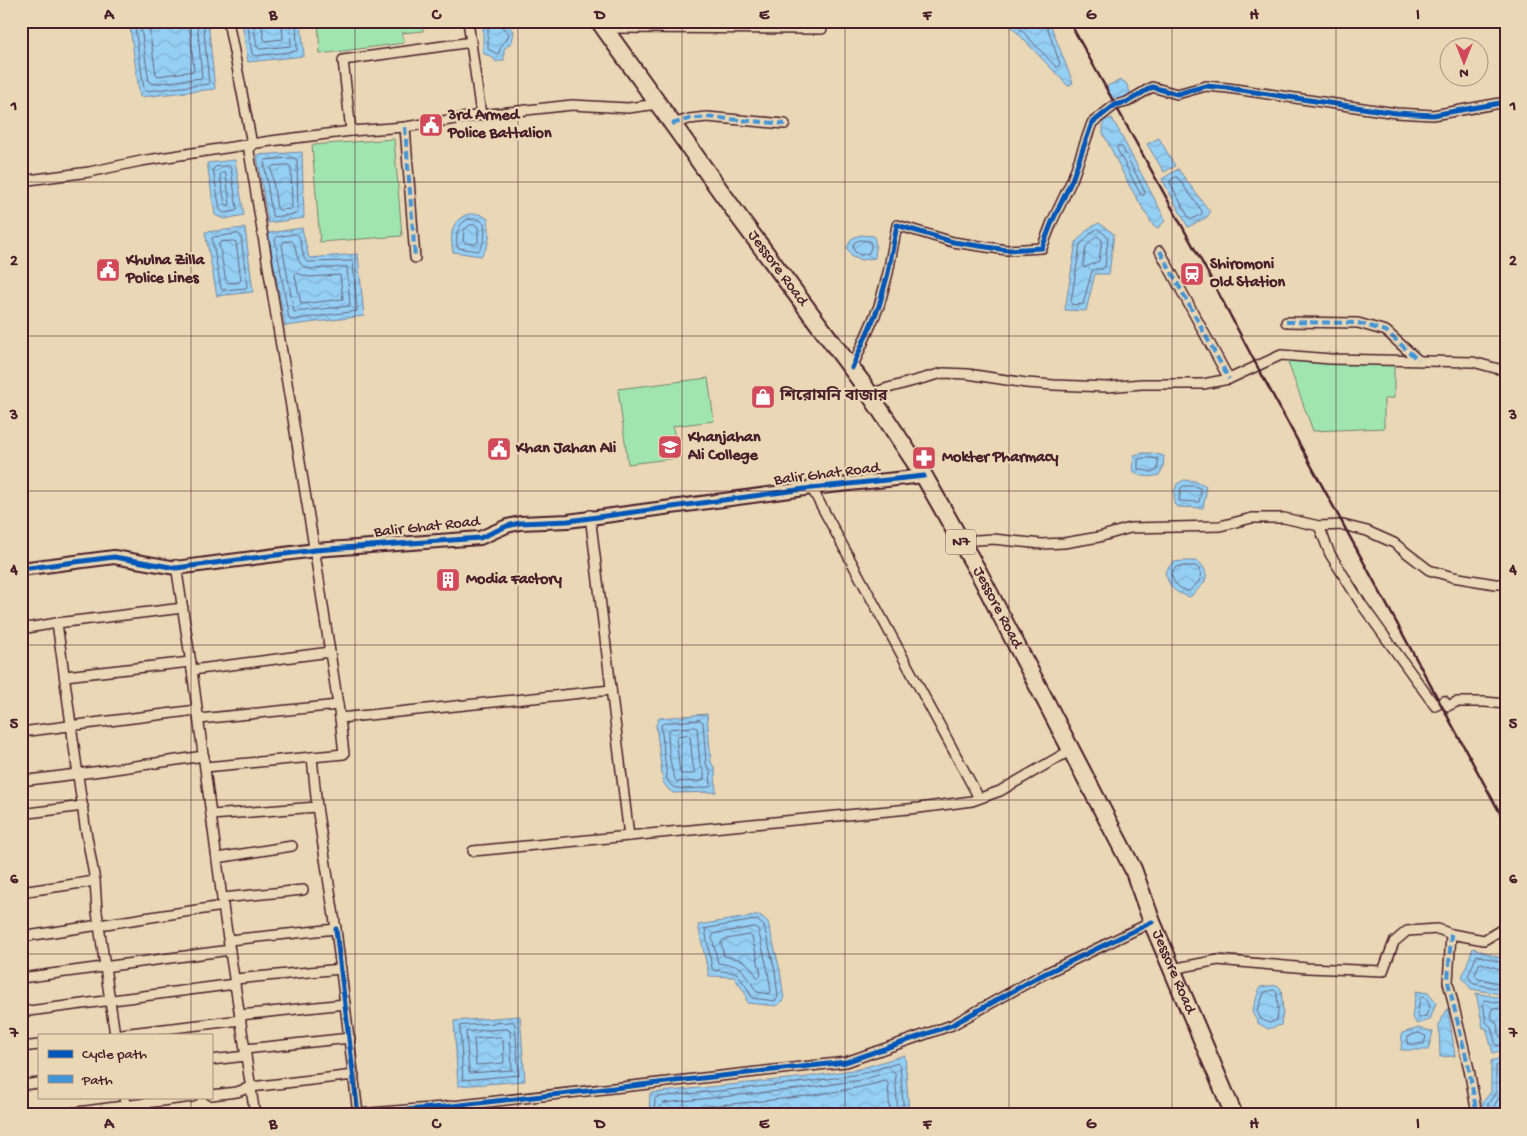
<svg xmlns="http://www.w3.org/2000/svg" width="1527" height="1136" viewBox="0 0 1527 1136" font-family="'Gochi Hand','Noto Sans Bengali',sans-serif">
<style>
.park{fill:#a0e5b0;stroke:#75826e}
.water{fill:url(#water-waves);stroke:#7689a4}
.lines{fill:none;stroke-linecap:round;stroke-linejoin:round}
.shore{stroke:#68657b;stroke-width:1}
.street-casing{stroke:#4a1f2b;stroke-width:12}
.secondary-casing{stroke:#4a1f2b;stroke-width:16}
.highway-casing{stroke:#4a1f2b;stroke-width:20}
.street{stroke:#ead7b5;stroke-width:9}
.secondary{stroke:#ead7b5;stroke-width:12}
.highway{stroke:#ead7b5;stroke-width:16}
.rail{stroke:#4a1f2b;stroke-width:2.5}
.quiet{stroke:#4194d7;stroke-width:4;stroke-dasharray:8 4;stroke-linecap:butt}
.cycleway-casing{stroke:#ead7b5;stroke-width:8}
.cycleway{stroke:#0057b8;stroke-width:5}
.grid{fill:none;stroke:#4a1f2b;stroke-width:1;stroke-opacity:0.55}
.labels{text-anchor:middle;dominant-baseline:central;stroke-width:4.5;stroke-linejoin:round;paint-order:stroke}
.shield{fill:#ead7b5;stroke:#7a5654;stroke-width:1}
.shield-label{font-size:15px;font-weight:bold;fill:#4a1f2b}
.poi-label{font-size:16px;font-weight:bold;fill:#4a1f2b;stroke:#ead7b5;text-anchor:start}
.street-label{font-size:16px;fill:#4a1f2b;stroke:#ead7b5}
.neatline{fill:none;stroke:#4a1f2b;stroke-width:2}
.grid-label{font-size:16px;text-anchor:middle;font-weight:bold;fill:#4a1f2b}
</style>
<defs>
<pattern id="water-waves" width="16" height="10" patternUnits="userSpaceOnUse" patternTransform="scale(1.25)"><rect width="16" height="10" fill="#94cff4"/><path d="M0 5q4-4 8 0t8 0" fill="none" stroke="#81b1d1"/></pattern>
</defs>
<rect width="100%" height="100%" fill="#ead7b5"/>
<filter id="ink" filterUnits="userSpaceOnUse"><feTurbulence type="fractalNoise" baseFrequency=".02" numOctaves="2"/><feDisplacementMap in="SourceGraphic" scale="10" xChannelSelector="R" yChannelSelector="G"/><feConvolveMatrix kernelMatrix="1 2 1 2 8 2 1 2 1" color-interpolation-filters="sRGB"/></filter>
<g filter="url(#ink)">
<g class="park">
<path d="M318,21h104l1,10 -21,2 2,10 -84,11z"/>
<path d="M394,139l8,97 -82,6 -8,-97z"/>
<path d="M1287,360l107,4v34l-10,1v29l-71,3z"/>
<path d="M708,378l6,43 -41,5 4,32 -49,6 -10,-75z"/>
</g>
<g class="water">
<path d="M129,21h79l7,68 -75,8z"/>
<path d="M242,21h59l3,35 -56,6z"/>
<path d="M487,21h16l11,10 -2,11 -8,7v11l-8,2 -3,-4 -10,-5v-25z"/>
<path d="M1006,21h43l24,62 -5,3z"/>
<path d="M1121,80l5,3 5,11c-10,11 -19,7 -24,-6v-2z"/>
<path d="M1112,118l53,101 -1,3 -6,6 -4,-1 -25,-42 -26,-52v-12z"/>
<path d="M1159,138l16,28 -11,6 -17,-28z"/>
<path d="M302,152l2,66 -36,5 -11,-68z"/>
<path d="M235,160l9,55 -20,4 -9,-4 -8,-52z"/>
<path d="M1178,169l32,43 -3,5 -19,10 -26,-48z"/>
<path d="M468,214h12l8,5c2,16 3,24 -7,37l-28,-4c-3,-16 -3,-31 15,-38z"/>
<path d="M1099,223l15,11 -5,40h-14l-9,37 -21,-1 11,-68 13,-14z"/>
<path d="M245,228l8,64 -36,4 -12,-64z"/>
<path d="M302,228l7,30 49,-4 6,62 -79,10 -17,-93z"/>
<path d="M860,235l14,1 2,10 -1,12 -14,2 -9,-3 -5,-9 4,-9z"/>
<path d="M1142,453h10l12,3 -1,12 -4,7c-9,3 -20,2 -27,-5l2,-15z"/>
<path d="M1184,480l11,1 10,4 1,8 -3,15 -25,-1 -4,-3v-11l3,-9z"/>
<path d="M1184,561h14c16,16 6,23 -8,36 -16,-5 -20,-8 -25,-25l8,-10z"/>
<path d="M707,714l4,48 4,7 1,23 -43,1 -5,-4 -5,-7 -7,-57 3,-7z"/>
<path d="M760,915l8,7 12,48 4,30 -7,6 -30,-3 -2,-10 -11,-16 -25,-1 -11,-51z"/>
<path d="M1473,948l33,12v35l-35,-6 -9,-12z"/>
<path d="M1277,985l4,4 2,22 -2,14 -13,4 -10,-6 -6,-11 8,-25z"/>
<path d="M1416,991l12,2 8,10 -6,17 -13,4 -5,-7z"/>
<path d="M1476,993l30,6v50l-13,4 -7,-25h-3z"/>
<path d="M1448,1008l7,48 -15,1 -1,-33z"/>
<path d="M520,1016l5,65 -67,5 -4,-65z"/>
<path d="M1419,1028l14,4 -5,18h-27l1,-17z"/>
<path d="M905,1055l4,60h-260l1,-22 157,-16 52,-8z"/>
<path d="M1506,1056v59h-22l-2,-12 9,-11v-31z"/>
</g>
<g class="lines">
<g class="shore">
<path d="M134,21l10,68 2,2 63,-7 -6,-63"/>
<path d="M140,21l9,61 3,2 50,-6 -5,-57"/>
<path d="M148,21l8,53 2,2 36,-5 -5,-50"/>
<path d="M247,21l5,33 3,2 42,-5 -1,-30"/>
<path d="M253,21l4,26 3,2 31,-3 -1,-25"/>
<path d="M261,21l3,18 2,2 17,-2 -1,-18"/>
<path d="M491,21l-3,9v19l9,5 2,-1c1,-9 8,-11 10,-19l-8,-8 -1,-5"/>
<path d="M1013,21l43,46h2l2,-3 -15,-43"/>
<path d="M1118,146l4,1 23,45 -1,3h-3l-24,-46z"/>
<path d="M294,158l3,2 1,53 -2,1 -23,3 -1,-2 -8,-53 2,-2z"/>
<path d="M288,165l3,2 1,40 -2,2 -11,1 -2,-2 -6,-40 2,-2z"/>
<path d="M229,166l2,2 6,41 -1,2 -12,2 -4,-3 -7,-41 2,-2z"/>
<path d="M222,173h3l1,2 4,29 -2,2 -3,-2 -5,-29z"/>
<path d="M1176,177l2,1 24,33v3l-10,5 -3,-1 -19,-35 1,-3z"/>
<path d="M469,219h9l6,4c1,10 2,20 -6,28l-19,-3 -2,-1c-1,-12 0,-24 12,-28z"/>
<path d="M470,225h6l2,2v15l-3,2 -10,-1 -2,-2 1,-11z"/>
<path d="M1098,229l10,8 -3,30 -2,2h-8l-3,2 -9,33 -10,1 -2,-3 9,-57 12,-13z"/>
<path d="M238,234l3,2 6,50 -1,2 -24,2 -1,-2 -9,-50 2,-1z"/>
<path d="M296,234l3,2 5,22 3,4 46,-1 4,50 -66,9 -2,-1 -14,-80 2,-2z"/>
<path d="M1097,236l5,4 -3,21 -15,7 -1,-3 3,-18z"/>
<path d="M860,240l10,1 1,6 -2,6 -8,2 -6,-3 -2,-4 1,-5z"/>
<path d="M233,241l3,1 5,38 -2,2 -11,1 -2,-2 -7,-37 2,-2z"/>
<path d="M292,241l2,2c3,11 3,24 16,26l37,-2 3,39 -56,6 -12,-67 2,-3z"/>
<path d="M296,273l13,4 31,-2 3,24 -42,5 -6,-28z"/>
<path d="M1143,458h9l6,1v8l-2,4 -4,1 -14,-3v-9z"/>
<path d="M1184,486h10l6,2 1,5 -2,9 -20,-1 2,-13z"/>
<path d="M1185,566h11c10,10 2,18 -7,25 -10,-2 -15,-7 -18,-17l5,-7z"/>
<path d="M700,720l3,2 3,41 4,8 1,15 -2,1c-8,1 -31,4 -37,-1 -2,-1 -4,-5 -5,-7l-6,-54 3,-2z"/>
<path d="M695,727l2,1 3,36 4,8v7l-2,2 -25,1c-7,-8 -9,-40 -9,-51l2,-2z"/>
<path d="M688,735l2,2 3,28 2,7 -2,2h-11l-2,-1 -4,-35 2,-2z"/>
<path d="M757,920l7,6 11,45 3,26 -3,4 -23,-3 -3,-7 -12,-18 -23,-3 -2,-2 -7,-39z"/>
<path d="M755,927l3,2 10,43 3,19 -2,3 -12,-2 -16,-24 -4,-2 -19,-3 -6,-26 2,-3z"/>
<path d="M750,935l2,2 9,37 -2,4 -2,-1c-12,-19 -12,-16 -33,-21l-3,-13 2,-3z"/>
<path d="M1506,964l-29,-9 -9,21 6,8 32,6"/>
<path d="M1506,971l-25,-8 -2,1 -4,11 3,4 28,5"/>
<path d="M1274,990l3,3c0,7 3,20 -1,27 -1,2 -5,2 -7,3l-8,-4 -4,-8 7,-18z"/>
<path d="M1422,997l4,1 4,7 -4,11 -7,2 -2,-3 3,-16z"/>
<path d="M1506,1004l-21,-4 -2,2 3,20 5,5 5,18 2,1 8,-1"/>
<path d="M1506,1010l-13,-2 -2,3 1,7 5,6 3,13 6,1"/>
<path d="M513,1022l2,2 4,51 -56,5 -3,-54z"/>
<path d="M507,1029l3,2 2,39 -43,3 -3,-41z"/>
<path d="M1418,1033l8,3 -2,8h-17l1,-7z"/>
<path d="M500,1037l3,2 1,24 -28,2 -2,-26z"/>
<path d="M654,1115l1,-16 2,-2 150,-15 53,-8 38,-11 2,2 4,50"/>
<path d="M661,1115v-10l2,-2 145,-15 53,-8 31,-9 3,2 3,42"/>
<path d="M668,1115v-4l2,-1c72,-8 146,-11 216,-29l2,2 2,32"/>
<path d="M1488,1115v-11l8,-12v-26l10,-5"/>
<path d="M1495,1115l-1,-9 8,-13v-23l4,-2"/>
</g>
<defs>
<g id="street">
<path d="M228,21l24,123 -3,7 65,396 26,171"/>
<path d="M468,21l13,94"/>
<path d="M604,28l218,1"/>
<path d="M672,124l17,-5 18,-2 78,7"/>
<path d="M405,127l10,131"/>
<path d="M351,131l-8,-71 129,-18"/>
<path d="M21,181l68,-9 52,-11 130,-20 80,-10 54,-4 76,-12 91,-10 56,3 30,-4"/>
<path d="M1160,251l69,128"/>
<path d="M1286,322l72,1 28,8 32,29"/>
<path d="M852,368l27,-62 9,-33 9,-48 56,17 54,8 35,-2 10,-26 20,-42 20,-57 23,-18 12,-3 25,-15 25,7 29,-8 22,2 168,25 37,2 73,-13"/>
<path d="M870,394l18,-6 55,-15 25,1 58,9 28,2 53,2 35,-3h61l26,-5 52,-24 50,4 142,3 33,9"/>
<path d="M810,485l169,313"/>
<path d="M590,515l39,321"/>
<path d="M1319,526l11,28 32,51 73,101 9,-5 4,5 8,-4h29l21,2"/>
<path d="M960,541l33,-2 49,5 22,-1 35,-6 31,-9 90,-2 32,-8h32l35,8 24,-1 24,6 27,12 35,27 24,7 42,7h11"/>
<path d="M176,565l16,105 31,236 32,209"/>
<path d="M57,623l28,203 10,55 2,31 18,123"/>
<path d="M21,629l36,-6 126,-15"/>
<path d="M192,670l138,-18"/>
<path d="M65,676l125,-14"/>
<path d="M199,719l139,-14"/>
<path d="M21,732l176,-22"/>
<path d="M205,767l107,-10"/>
<path d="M21,781l80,-10 103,-15"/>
<path d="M21,814l62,-8"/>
<path d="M211,815l106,-8"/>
<path d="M473,851l446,-43 53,-7 28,-10 71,-41"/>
<path d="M217,858l75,-12"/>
<path d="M21,892l74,-11"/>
<path d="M222,898l81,-8"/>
<path d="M336,929l22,185 85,-7 403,-45 106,-37 86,-48 114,-55"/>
<path d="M1451,934l-3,48 21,87 8,46"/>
<path d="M21,937l202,-31"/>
<path d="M229,940l107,-11 -19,-122 -5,-50 32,-3 -4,-36 271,-28"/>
<path d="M1172,969l46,-9 89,8 76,3 11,-29 13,-11 31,-2 13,5 33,6 22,-13"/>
<path d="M21,978l209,-28"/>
<path d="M235,979l106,-10"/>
<path d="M21,1012l214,-28"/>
<path d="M240,1015l105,-11"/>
<path d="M113,1035l128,-15"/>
<path d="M21,1047l18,-2"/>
<path d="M245,1049l105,-11"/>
<path d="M211,1060l35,-4"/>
<path d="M21,1085l18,-2"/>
<path d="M211,1095l26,-3 14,-5 103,-12"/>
<path d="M124,1097l3,18"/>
<path d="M55,1115l137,-18"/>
</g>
<path id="secondary" d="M21,569l93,-12 62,11 139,-18 165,-12 27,-12 13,-3 48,-2 244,-33 112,-12"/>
<g id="highway">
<path id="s1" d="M599,21l140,196 124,167 61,92 56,99 153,294 19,53 82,193"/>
</g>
</defs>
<use href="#street" class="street-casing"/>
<use href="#secondary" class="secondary-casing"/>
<use href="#highway" class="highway-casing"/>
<use href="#street" class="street"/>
<use href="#secondary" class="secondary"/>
<use href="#highway" class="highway"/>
<path class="rail" d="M1069,21l140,254 48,91 249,458"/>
<g class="quiet">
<path d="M672,124l17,-5 18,-2 78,7"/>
<path d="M405,127l10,131"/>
<path d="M1160,251l69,128"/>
<path d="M1286,322l72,1 28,8 32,29"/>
<path d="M1451,934l-3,48 21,87 8,46"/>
</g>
<defs>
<g id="cycleway">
<path d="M852,368l27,-62 9,-33 9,-48 56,17 54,8 35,-2 10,-26 20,-42 20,-57 23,-18 12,-3 25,-15 25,7 29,-8 22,2 168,25 37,2 73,-13"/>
<path d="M21,569l93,-12 62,11 139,-18 165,-12 27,-12 13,-3 48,-2 244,-33 112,-12"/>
<path d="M336,929l22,185 85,-7 403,-45 106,-37 86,-48 114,-55"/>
</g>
</defs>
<use href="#cycleway" class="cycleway-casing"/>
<use href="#cycleway" class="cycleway"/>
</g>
</g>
<path class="grid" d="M191,21v1014M355,21v1094M518,21v1094M682,21v1094M845,21v1094M1009,21v1094M1172,21v1094M1336,21v1094M21,182h1485M21,336h1485M21,491h1485M21,645h1485M21,800h1485M21,954h1485M191,1097v18"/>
<defs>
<symbol id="civic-square" viewBox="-11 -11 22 22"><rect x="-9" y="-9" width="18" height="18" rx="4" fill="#d1495b" stroke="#ead7b5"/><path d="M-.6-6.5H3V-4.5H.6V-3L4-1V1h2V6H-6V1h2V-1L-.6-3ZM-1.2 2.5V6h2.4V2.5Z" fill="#fff"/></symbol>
<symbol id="station-square" viewBox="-11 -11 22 22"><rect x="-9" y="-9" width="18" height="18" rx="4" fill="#d1495b" stroke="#ead7b5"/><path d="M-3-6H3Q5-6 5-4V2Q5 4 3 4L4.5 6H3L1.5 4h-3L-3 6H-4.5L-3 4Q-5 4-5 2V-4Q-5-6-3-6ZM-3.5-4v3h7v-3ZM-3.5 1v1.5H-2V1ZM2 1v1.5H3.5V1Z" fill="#fff"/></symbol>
<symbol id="shop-square" viewBox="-11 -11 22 22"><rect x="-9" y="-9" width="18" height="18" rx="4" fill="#d1495b" stroke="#ead7b5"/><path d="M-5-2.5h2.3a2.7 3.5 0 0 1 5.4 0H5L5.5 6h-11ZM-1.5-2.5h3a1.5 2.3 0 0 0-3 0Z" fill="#fff"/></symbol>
<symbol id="university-square" viewBox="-11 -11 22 22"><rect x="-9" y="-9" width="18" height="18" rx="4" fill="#d1495b" stroke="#ead7b5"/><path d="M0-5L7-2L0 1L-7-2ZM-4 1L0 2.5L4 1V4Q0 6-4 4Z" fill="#fff"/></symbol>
<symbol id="pharmacy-square" viewBox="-11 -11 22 22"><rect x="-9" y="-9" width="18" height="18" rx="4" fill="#d1495b" stroke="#ead7b5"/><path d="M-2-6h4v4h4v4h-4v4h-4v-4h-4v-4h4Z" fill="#fff"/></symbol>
<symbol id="building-square" viewBox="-11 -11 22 22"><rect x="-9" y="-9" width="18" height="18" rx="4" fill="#d1495b" stroke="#ead7b5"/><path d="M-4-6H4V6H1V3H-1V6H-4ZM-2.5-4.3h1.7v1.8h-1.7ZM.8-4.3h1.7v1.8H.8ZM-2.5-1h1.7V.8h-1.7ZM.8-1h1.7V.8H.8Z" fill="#fff"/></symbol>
</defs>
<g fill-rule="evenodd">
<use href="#civic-square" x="417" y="111" width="28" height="28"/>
<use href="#civic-square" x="94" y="256" width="28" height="28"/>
<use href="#station-square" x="1178" y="260" width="28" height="28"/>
<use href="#shop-square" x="749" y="383" width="28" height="28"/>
<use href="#university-square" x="656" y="433" width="28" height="28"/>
<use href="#civic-square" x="485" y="435" width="28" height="28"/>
<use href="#pharmacy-square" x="910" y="444" width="28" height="28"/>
<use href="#building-square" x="434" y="566" width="28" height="28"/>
</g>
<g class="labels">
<rect class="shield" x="946" y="529.5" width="30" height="25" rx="4"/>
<g class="shield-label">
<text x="961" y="542">N7</text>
</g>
<g class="poi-label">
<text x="448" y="116">3rd Armed<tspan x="448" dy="18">Police Battalion</tspan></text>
<text x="126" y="261">Khulna Zilla<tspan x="126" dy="18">Police Lines</tspan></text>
<text x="1210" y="265">Shiromoni<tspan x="1210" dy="18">Old Station</tspan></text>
<text x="780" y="397">শিরোমনি বাজার</text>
<text x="688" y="438">Khanjahan<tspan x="688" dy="18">Ali College</tspan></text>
<text x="516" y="449">Khan Jahan Ali</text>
<text x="942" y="458">Mokter Pharmacy</text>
<text x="466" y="580">Modia Factory</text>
</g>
<g class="street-label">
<text stroke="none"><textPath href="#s1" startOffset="305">Jessore Road</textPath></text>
<text transform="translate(827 475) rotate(-7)">Balir Ghat Road</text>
<text transform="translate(427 528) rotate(-6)">Balir Ghat Road</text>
<text stroke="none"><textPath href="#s1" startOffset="710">Jessore Road</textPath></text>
<text stroke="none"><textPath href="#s1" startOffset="1115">Jessore Road</textPath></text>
</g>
</g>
<rect width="1527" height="1136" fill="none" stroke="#ead7b5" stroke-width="55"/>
<rect x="38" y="1034" width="175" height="65" fill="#ead7b5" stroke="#aa8d7e"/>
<rect x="48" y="1050" width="25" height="8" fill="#0057b8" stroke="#aa8d7e"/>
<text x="82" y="1058" font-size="15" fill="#4a1f2b">Cycle path</text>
<rect x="48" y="1075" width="25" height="8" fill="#4194d7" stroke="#aa8d7e"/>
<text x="82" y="1084" font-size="15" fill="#4a1f2b">Path</text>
<g transform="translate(1464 62) rotate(180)"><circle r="24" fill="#ead7b5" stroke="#aa8d7e"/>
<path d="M0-4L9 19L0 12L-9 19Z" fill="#d1495b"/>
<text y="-8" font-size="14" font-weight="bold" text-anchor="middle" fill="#4a1f2b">N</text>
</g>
<rect x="28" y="28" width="1472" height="1080" class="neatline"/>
<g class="grid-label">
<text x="109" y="19">A</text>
<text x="273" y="19">B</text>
<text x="436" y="19">C</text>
<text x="600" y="19">D</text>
<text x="764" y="19">E</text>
<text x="927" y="19">F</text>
<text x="1091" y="19">G</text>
<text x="1254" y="19">H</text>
<text x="1418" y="19">I</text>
<text x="14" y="110">1</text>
<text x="1513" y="110">1</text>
<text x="14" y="265">2</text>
<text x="1513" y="265">2</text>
<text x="14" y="419">3</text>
<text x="1513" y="419">3</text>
<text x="14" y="574">4</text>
<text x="1513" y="574">4</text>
<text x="14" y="728">5</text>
<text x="1513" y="728">5</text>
<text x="14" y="883">6</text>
<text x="1513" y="883">6</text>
<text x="14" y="1037">7</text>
<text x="1513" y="1037">7</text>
<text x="109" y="1128">A</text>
<text x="273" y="1128">B</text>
<text x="436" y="1128">C</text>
<text x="600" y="1128">D</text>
<text x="764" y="1128">E</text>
<text x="927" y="1128">F</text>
<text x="1091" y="1128">G</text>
<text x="1254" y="1128">H</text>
<text x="1418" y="1128">I</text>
</g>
</svg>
